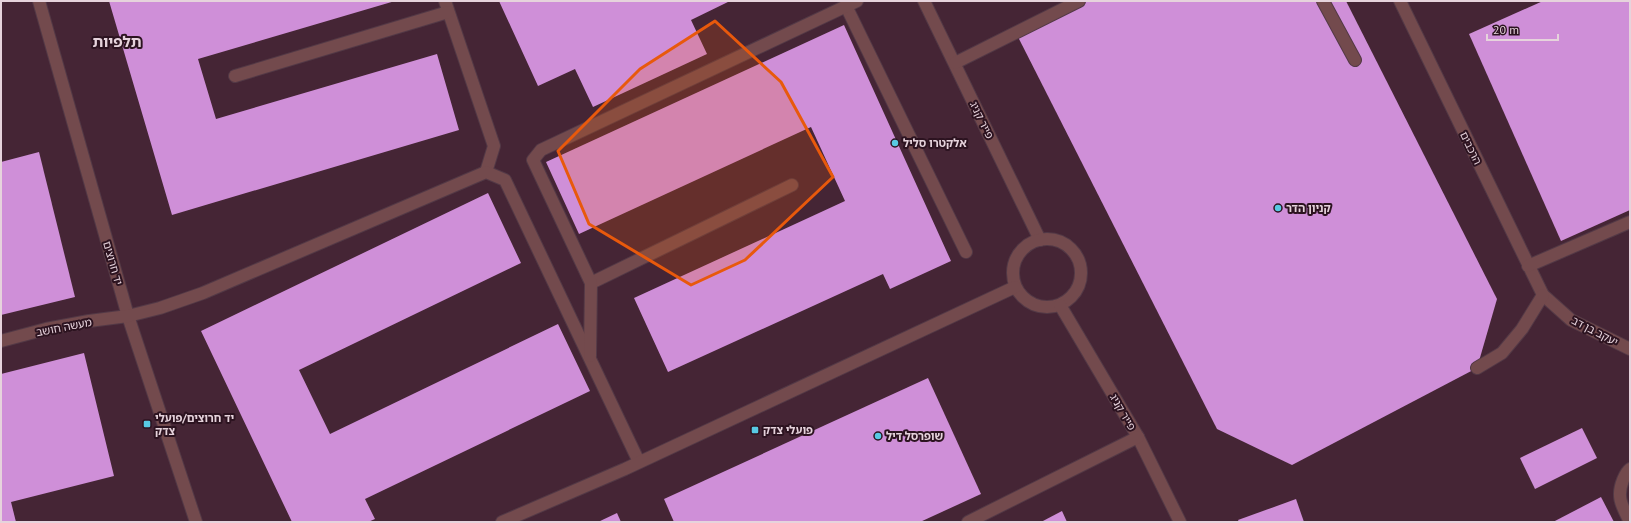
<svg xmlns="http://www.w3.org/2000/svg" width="1631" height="523" viewBox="0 0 1631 523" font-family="'PT Sans','Noto Sans Hebrew',sans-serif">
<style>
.built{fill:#452535}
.building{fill:#cf8fd8}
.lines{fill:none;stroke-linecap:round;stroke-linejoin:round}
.minor-casing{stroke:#533946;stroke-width:14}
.minor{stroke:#734a4d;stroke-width:12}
.marked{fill:#e8590c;fill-opacity:0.2;stroke:#e8590c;stroke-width:3;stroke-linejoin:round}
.poi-dot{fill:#58c9e3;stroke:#2c1320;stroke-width:1.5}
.labels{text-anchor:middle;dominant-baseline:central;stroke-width:4;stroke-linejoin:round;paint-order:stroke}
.street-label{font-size:11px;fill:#e6d3dc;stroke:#2c1320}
.poi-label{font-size:11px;font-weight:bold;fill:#e6d3dc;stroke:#2c1320;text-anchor:start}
.district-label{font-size:15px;font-weight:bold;fill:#e6d3dc;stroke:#2c1320}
</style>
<rect width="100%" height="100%" fill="#371c2a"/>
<rect class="built" x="1" y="1" width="1629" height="521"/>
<g class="building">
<path d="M109,1h286l-197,58 18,60 221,-65 22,76 -287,85z"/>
<path d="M499,1h231l-39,19 16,34 -114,53 -18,-38 -37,17z"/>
<path d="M1068,1h278l151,298 -20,69 -185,97 -75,-36 -203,-400z"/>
<path d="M1543,1h87v209l-69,31 -92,-207z"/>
<path d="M844,25l107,236 -61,28 -7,-15 -215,98 -34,-74 211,-97 -34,-74 -232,107 -33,-72z"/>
<path d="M39,152l36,145 -74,18v-153z"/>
<path d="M488,193l33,70 -222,107 31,64 228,-110 32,67 -225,108 10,20 -7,3h-76l-91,-191z"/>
<path d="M84,353l30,123 -103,26 5,20h-15v-148z"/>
<path d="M928,378l53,116 -61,28h-246l-10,-23z"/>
<path d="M1582,428l15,30 -62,31 -15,-31z"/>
<path d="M1601,497l13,25h-61z"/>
<path d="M1296,499l8,23h-65l-1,-2z"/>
<path d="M1062,511l5,11h-26z"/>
<path d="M617,513l4,9h-23z"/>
</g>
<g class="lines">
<defs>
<g id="minor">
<path d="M39,1l89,315 68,206"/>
<path d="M445,1l49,145 -8,26"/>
<path d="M924,1l116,239"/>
<path d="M1323,1l32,59"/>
<path d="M1400,1l143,294 28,25 59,29"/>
<path d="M846,6l120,246"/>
<path d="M955,63l124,-62"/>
<path d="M235,76l213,-64"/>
<circle cx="1047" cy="273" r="34"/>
<path d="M1528,266l102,-44"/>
<path d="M591,283l201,-98"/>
<path d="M1060,305l78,132 42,85"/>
<path d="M1,341l45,-12 43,-8 39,-5 32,-8 43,-15 283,-121 19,8 134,282"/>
<path d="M590,356l1,-73 -58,-123 8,-10 316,-149"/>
<path d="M1477,368l25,-15 20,-24 21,-34"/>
<path d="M502,522l123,-53 390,-182"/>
<path d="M968,522l170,-85"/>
<path d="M1630,522c-8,-16 -14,-25 -7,-42 2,-5 3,-8 7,-11"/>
</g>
</defs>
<use href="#minor" class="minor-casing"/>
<use href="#minor" class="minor"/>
</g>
<path class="marked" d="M715,21l66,61 52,95 -88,83 -54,25 -102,-61 -31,-73 82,-82z"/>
<g class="poi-dot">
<circle cx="895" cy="143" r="4"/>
<circle cx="1278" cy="208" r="4"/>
<rect x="143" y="420" width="8" height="8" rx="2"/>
<rect x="751" y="426" width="8" height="8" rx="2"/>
<circle cx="878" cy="436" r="4"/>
</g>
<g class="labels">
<g class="street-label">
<text transform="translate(982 120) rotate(64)">פייר קניג</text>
<text transform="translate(1471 148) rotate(64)">הרכבים</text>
<text transform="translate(113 263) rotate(74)">יד חרוצים</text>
<text transform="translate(64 327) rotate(-11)">מעשה חושב</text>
<text transform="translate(1595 331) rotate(28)">יעקב בן דב</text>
<text transform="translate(1123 412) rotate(60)">פייר קניג</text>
</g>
<g class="poi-label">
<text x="903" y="143">אלקטרו סליל</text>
<text x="1286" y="208">קניון הדר</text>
<text x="155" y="418">יד חרוצים/פועלי<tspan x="155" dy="13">צדק</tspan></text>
<text x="763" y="430">פועלי צדק</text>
<text x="886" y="436">שופרסל דיל</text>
</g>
<g class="district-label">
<text x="117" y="41">תלפיות</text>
</g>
</g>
<rect width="1631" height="523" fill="none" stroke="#e6d3dc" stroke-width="4"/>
<path d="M1487 34v6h71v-6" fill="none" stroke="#e6d3dc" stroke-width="2"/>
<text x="1493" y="34" font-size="12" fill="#e6d3dc" stroke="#2c1320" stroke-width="3" paint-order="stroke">20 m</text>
</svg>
